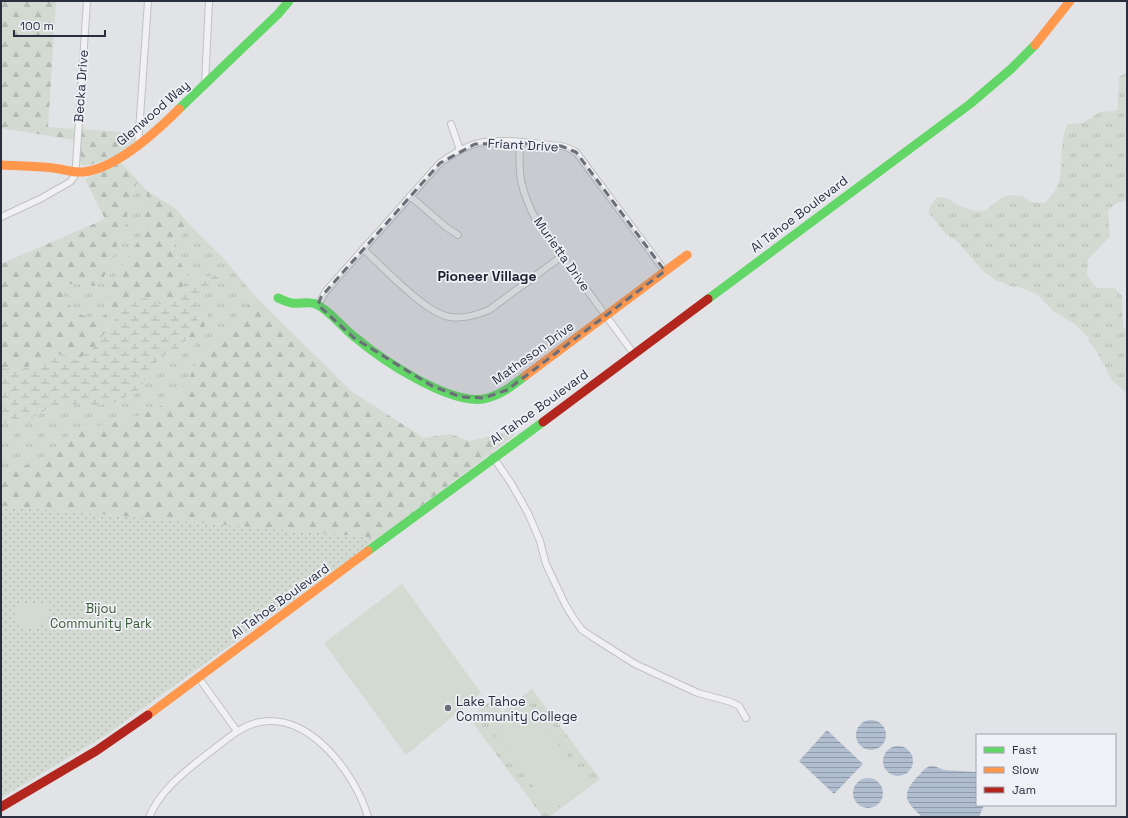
<svg xmlns="http://www.w3.org/2000/svg" width="1128" height="818" viewBox="0 0 1128 818" font-family="'Space Grotesk',sans-serif">
<style>
.grass{fill:url(#grass-tufts)}
.forest{fill:url(#forest-firs)}
.wetland{fill:url(#wetland-marsh)}
.park{fill:url(#park-dots)}
.pitch{fill:#d2dad2}
.water{fill:url(#water-rules)}
.lines{fill:none;stroke-linecap:round;stroke-linejoin:round}
.street-casing{stroke:#c0c1c4;stroke-width:8}
.street{stroke:#f1f1f3;stroke-width:6}
.fast{stroke:#63d668;stroke-width:9}
.slow{stroke:#ff974d;stroke-width:9}
.jam{stroke:#b3261e;stroke-width:9}
.marked{fill:#6a6e79;fill-opacity:0.2;stroke:#6a6e79;stroke-width:3;stroke-dasharray:8 5;stroke-linejoin:round}
.poi-dot{fill:#6a6e79;stroke:#eff1f6;stroke-width:1.5}
.labels{text-anchor:middle;dominant-baseline:central;stroke-width:3.5;stroke-linejoin:round;paint-order:stroke}
.street-label{font-size:13px;fill:#292f3f;stroke:#eff1f6}
.park-label{font-size:13px;fill:#3b5a37;stroke:#eff1f6}
.poi-label{font-size:13px;fill:#292f3f;stroke:#eff1f6;text-anchor:start}
.neighbourhood-label{font-size:14px;font-weight:bold;fill:#1b212f;stroke:#eff1f6}
</style>
<defs>
<pattern id="grass-tufts" width="24" height="20" patternUnits="userSpaceOnUse"><rect width="24" height="20" fill="#d2dad2"/><path d="M3 7l-1-3M5 7V3M7 7l1-3M15 17l-1-3M17 17v-4M19 17l1-3" fill="none" stroke="#b4bbb5"/></pattern>
<pattern id="forest-firs" width="22" height="20" patternUnits="userSpaceOnUse"><rect width="22" height="20" fill="#d2dad2"/><path d="M5 1l3.5 6h-7zM16 11l3.5 6h-7z" fill="#b4bbb5"/></pattern>
<pattern id="wetland-marsh" width="20" height="14" patternUnits="userSpaceOnUse"><rect width="20" height="14" fill="#d2dad2"/><path d="M1 5h8M5 5V1M11 12h8M15 12V8" fill="none" stroke="#b4bbb5"/></pattern>
<pattern id="park-dots" width="8" height="8" patternUnits="userSpaceOnUse"><rect width="8" height="8" fill="#d2dad2"/><path d="M2 2h.1M6 6h.1" fill="none" stroke="#b4bbb5" stroke-width="1.8" stroke-linecap="round"/></pattern>
<pattern id="water-rules" width="6" height="5" patternUnits="userSpaceOnUse"><rect width="6" height="5" fill="#b1bed0"/><path d="M0 2.5h6" fill="none" stroke="#909baa"/></pattern>
</defs>
<rect width="100%" height="100%" fill="#e2e3e6"/>
<g class="grass">
<path d="M1127,72v128l-12,4 -7,7 2,25 -22,24 -1,15 8,11 3,2h17l7,8 1,31 4,3v64l-16,-15 -15,-29 -7,-8v-3l-13,-14 -23,-14 -15,-16 -18,-8 -11,-1 -7,-4 -5,-1 -14,-10 -25,-29 -12,-8 -17,-21 1,-7 7,-9c15,1 12,4 23,9 9,4 16,5 25,5l16,-13 10,-3 11,1 10,6 13,1c27,-23 9,-55 23,-79l15,-1 17,-11 15,-1 3,-3 1,-31z"/>
<path d="M138,181l9,10 -3,42 -31,47 -7,17 -1,18 -7,4c-22,-4 -26,-7 -36,-27l6,-8h13l13,2 29,-53 6,-25 1,-11z"/>
<path d="M190,225l36,36 28,34 -22,37 -18,16 -15,10 -11,22 -11,15 -14,10 -22,10 -69,18 -32,28 -23,7 -16,4v-48l13,-4 18,-2 14,-8 21,-6 28,2 56,-36 10,-14 20,-8 4,-5 9,3 12,-37 -8,11 -2,-9 1,-13 17,-12v-11l-16,5 -10,-3 -15,-29 2,-12z"/>
<path d="M532,689l68,90 -51,38h-6l-74,-99 23,-18 10,12z"/>
</g>
<g class="forest">
<path d="M1,1h55l-8,126 27,2 -1,11 -73,-12z"/>
<path d="M82,129l53,4c-1,4 0,8 -3,12 -5,10 -37,19 -48,21l-4,-3v-4z"/>
<path d="M121,163l17,18 -8,16 -1,11 -6,25 -20,46 -8,7 -14,-2h-12l-6,8c9,20 13,23 35,27l7,-4 1,-18 7,-17 31,-48 3,-41 28,17 15,17 -15,11 -2,12 15,29 -12,22 -13,7 -11,-7 -32,14 -25,33 -17,14 -13,-5 -14,-1 -13,9 -18,7 -19,-2v-104l104,-45 -20,-40z"/>
<path d="M254,295l97,96 73,47 26,-4 20,7 41,-10 4,4 -136,103 -378,-32v-34l16,-4 23,-7 32,-28 69,-18 22,-10 14,-10 11,-15 11,-22 15,-10 18,-16z"/>
<path d="M206,309l2,3 -6,23 -8,11 -9,-3 13,-23z"/>
</g>
<path class="wetland" d="M214,275l5,2 -5,9 -17,12 -1,13 2,9 -17,28 -20,8 -23,34 -22,12 -21,4 -28,-2 -21,6 -14,8 -18,2 -13,4v-56l19,2 18,-7 13,-9 14,1 13,5 17,-14 25,-33 17,-15 15,1 11,7 13,-7 12,-22 10,3z"/>
<path class="park" d="M1,506l378,32 -273,197 -105,63z"/>
<g class="pitch">
<path d="M402,584l79,109 -75,62 -82,-112z"/>
<path d="M40,603l8,3 1,14c-6,8 -25,11 -33,4 -3,-23 4,-19 24,-21z"/>
<path d="M529,704l59,80 -36,27 -59,-80z"/>
</g>
<g class="water">
<circle cx="871" cy="735" r="15"/>
<path d="M827,730l36,34 -29,30 -35,-33z"/>
<circle cx="898" cy="761" r="15"/>
<path d="M930,766h4l10,4 33,2v33h7l-5,12h-57c-15,-15 -22,-20 -6,-39 5,-4 8,-10 14,-12z"/>
<circle cx="868" cy="793" r="15"/>
</g>
<g class="lines">
<defs>
<g id="street">
<path d="M205,85l4,-84"/>
<path d="M451,124l9,26"/>
<path d="M520,143c-2,34 1,48 17,79l97,132"/>
<path d="M138,146l10,-145"/>
<path d="M410,196l36,31 12,8"/>
<path d="M1,217l39,-18 30,-17 4,-5 2,-12 11,-164"/>
<path d="M363,249c20,18 62,64 87,68 14,2 26,-2 39,-7l73,-54"/>
<path d="M318,305l8,-14 114,-128c11,-8 22,-15 35,-19 24,-7 61,0 86,2l7,2 8,4 89,119"/>
<path d="M493,457l18,26 17,30 12,28 6,23 19,40 9,15 8,11 12,8 41,26 63,29 33,9 8,4 7,12"/>
<path d="M198,677l39,54"/>
<path d="M149,817c12,-27 34,-44 57,-62 17,-12 33,-29 54,-33 50,-10 96,53 108,95"/>
</g>
</defs>
<use href="#street" class="street-casing"/>
<use href="#street" class="street"/>
<g class="fast">
<path d="M179,109l99,-95 11,-13"/>
<path d="M278,298c5,2 9,4 14,5 8,1 17,-2 24,1 16,8 26,24 40,34 26,22 92,66 127,61 17,-3 29,-13 42,-23"/>
<path d="M708,299l262,-195 41,-35 24,-24"/>
<path d="M368,551l175,-129"/>
</g>
<g class="slow">
<path d="M1035,45l35,-44"/>
<path d="M1,165c17,1 35,1 52,3 10,1 21,5 30,4 33,-3 74,-41 96,-63"/>
<path d="M525,376l162,-121"/>
<path d="M148,715l220,-164"/>
</g>
<g class="jam">
<path d="M543,422l165,-123"/>
<path d="M1,807l95,-56 52,-36"/>
</g>
</g>
<path class="marked" d="M520,143l41,3 15,6 89,119 -158,119 -23,8 -23,-1 -29,-11 -78,-48 -36,-33 3,-8 119,-134 35,-19z"/>
<circle class="poi-dot" cx="448" cy="708" r="4"/>
<g class="labels">
<g class="street-label">
<text transform="translate(81 86) rotate(-86)">Becka Drive</text>
<text transform="translate(153 113) rotate(-41)">Glenwood Way</text>
<text transform="translate(523 145) rotate(3)">Friant Drive</text>
<text transform="translate(799 214) rotate(-37)">Al Tahoe Boulevard</text>
<text transform="translate(562 254) rotate(55)">Murietta Drive</text>
<text transform="translate(533 353) rotate(-36)">Matheson Drive</text>
<text transform="translate(539 407) rotate(-36)">Al Tahoe Boulevard</text>
<text transform="translate(280 601) rotate(-36)">Al Tahoe Boulevard</text>
</g>
<g class="park-label">
<text x="101" y="608">Bijou<tspan x="101" dy="15">Community Park</tspan></text>
</g>
<g class="poi-label">
<text x="456" y="701">Lake Tahoe<tspan x="456" dy="15">Community College</tspan></text>
</g>
<g class="neighbourhood-label">
<text x="487" y="276">Pioneer Village</text>
</g>
</g>
<rect width="1128" height="818" fill="none" stroke="#292f3f" stroke-width="4"/>
<rect x="976" y="734" width="140" height="72" fill="#eff1f6" stroke="#a0a3ad"/>
<rect x="984" y="747" width="20" height="6" fill="#63d668" stroke="#a0a3ad"/>
<text x="1012" y="754" font-size="12" fill="#292f3f">Fast</text>
<rect x="984" y="767" width="20" height="6" fill="#ff974d" stroke="#a0a3ad"/>
<text x="1012" y="774" font-size="12" fill="#292f3f">Slow</text>
<rect x="984" y="787" width="20" height="6" fill="#b3261e" stroke="#a0a3ad"/>
<text x="1012" y="794" font-size="12" fill="#292f3f">Jam</text>
<path d="M14 30v6h91v-6" fill="none" stroke="#292f3f" stroke-width="2"/>
<text x="20" y="30" font-size="12" fill="#292f3f" stroke="#eff1f6" stroke-width="3" paint-order="stroke">100 m</text>
</svg>
